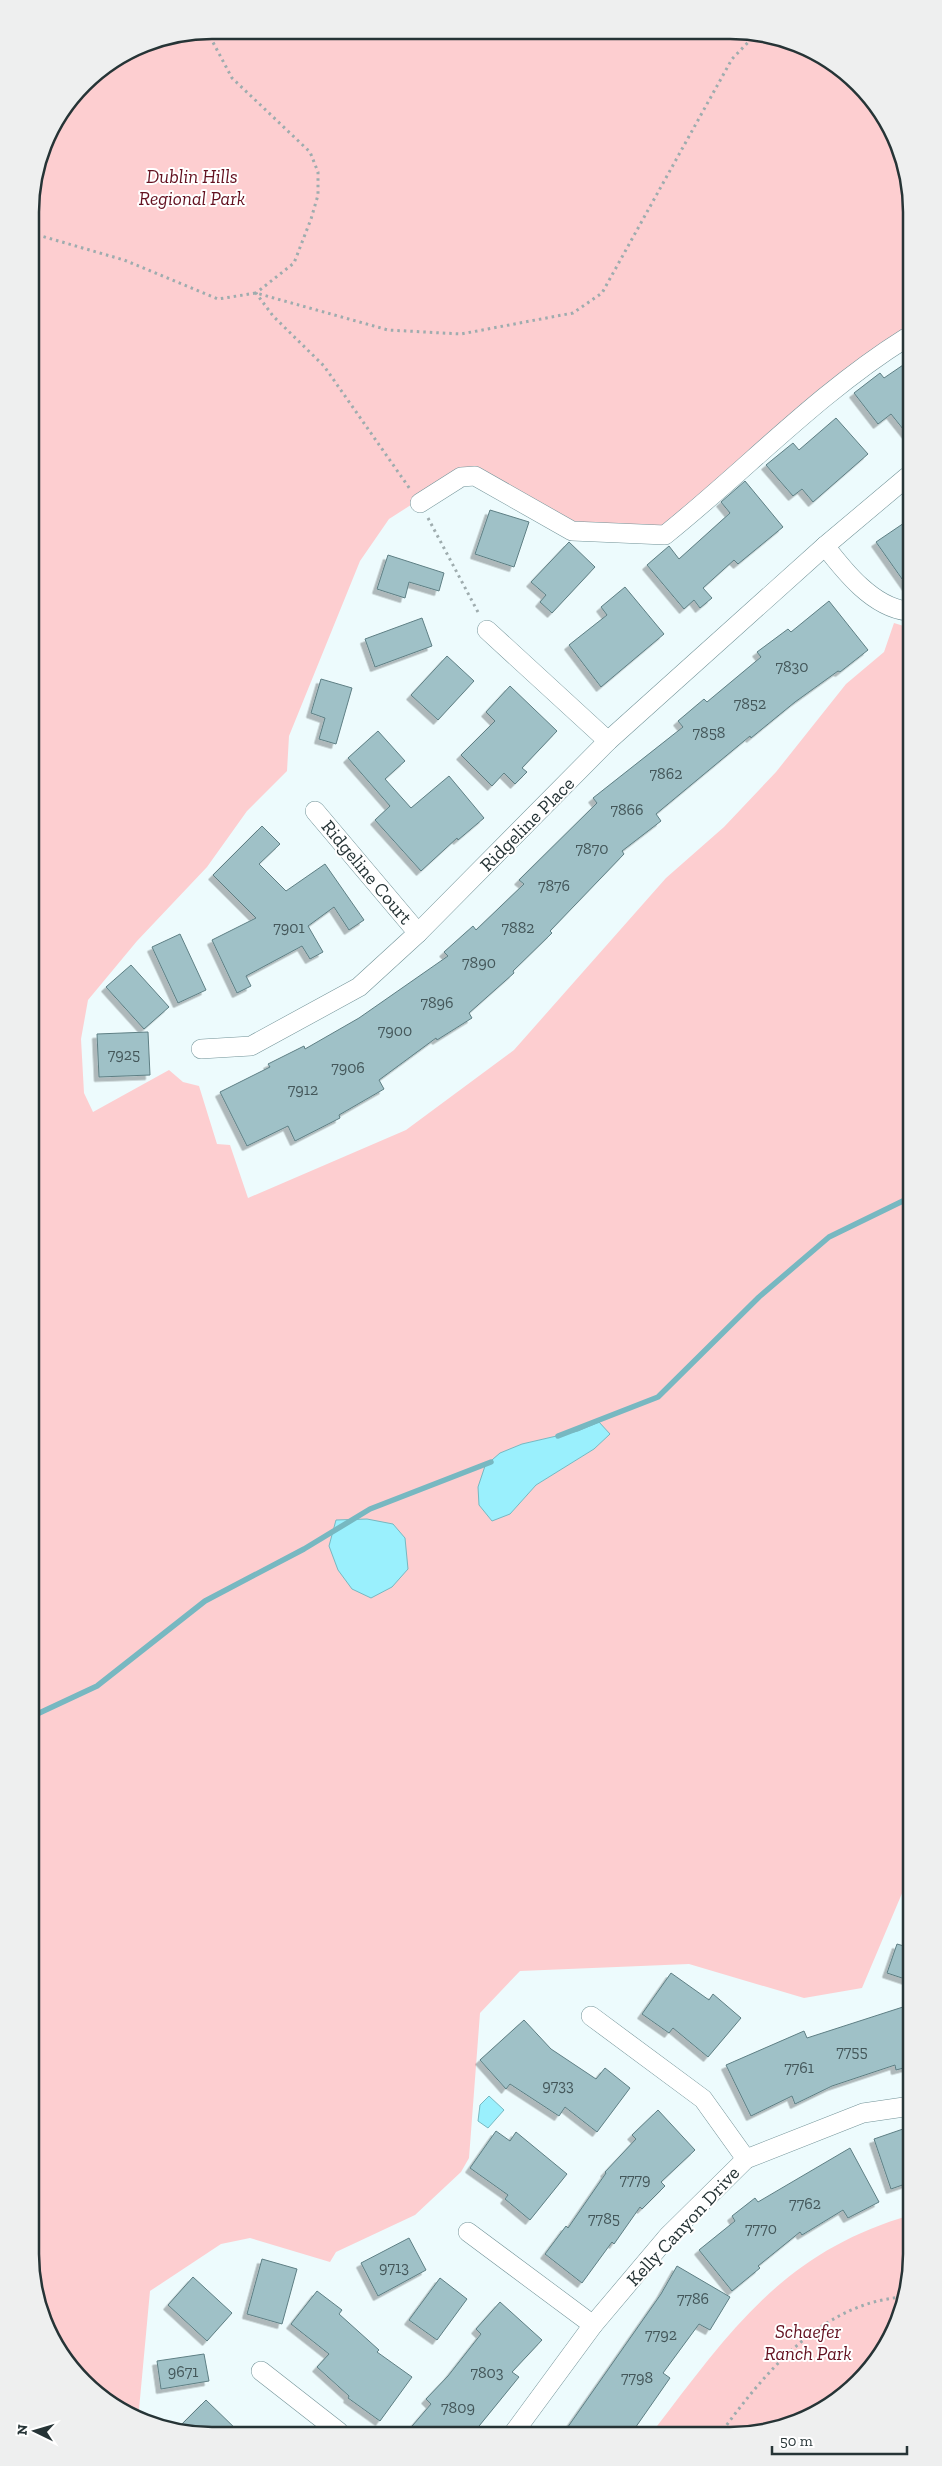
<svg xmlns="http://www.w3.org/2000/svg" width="942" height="2466" viewBox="0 0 942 2466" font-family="'Zilla Slab',serif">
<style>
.green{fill:#fdced0;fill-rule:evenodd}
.water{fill:#9af0fd;stroke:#77b8c1}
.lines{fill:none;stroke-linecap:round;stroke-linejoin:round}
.stream{stroke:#77b8c1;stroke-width:5.5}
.building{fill:#9fc1c7;stroke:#5e7f84;filter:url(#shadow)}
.minor-casing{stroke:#729398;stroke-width:20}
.path{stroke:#9eacae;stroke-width:3;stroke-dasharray:2.5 4;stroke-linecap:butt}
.minor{stroke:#fff;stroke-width:19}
.labels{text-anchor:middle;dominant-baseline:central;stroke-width:4;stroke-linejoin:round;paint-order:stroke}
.number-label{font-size:16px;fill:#44575a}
.park-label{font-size:19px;font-style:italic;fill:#63101f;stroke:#fff}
.street-label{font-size:19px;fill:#263436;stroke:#fff}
.rim{fill:none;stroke:#263436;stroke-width:2.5}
</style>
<defs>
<filter id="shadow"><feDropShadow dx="-4.5" dy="4.5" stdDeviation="0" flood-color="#0004"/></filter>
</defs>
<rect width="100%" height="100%" fill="#edfbfd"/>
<g class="green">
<path d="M212,30l554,3 45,16 48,34 29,38 18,44v170l-238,196 -96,-6 -116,-49 -67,43 -29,42 -71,175 -2,35 -40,40 -40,56 -70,74 -49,59 -7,39 3,54 9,19 76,-42 14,12 16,4 18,58 13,1 18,53 158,-68 108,-80 152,-172 58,-51 52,-55 70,-88 38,-32 10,-29 13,4 4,1245 -49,116 -58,10 -115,-34 -169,7 -40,42 -11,145 -8,14 -46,43 -79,37 -6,10 -80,-24 -29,6 -71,47 -12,129 -7,-3 -48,-34 -29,-38 -18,-44 -6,-2102 19,-67 43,-57 50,-31zM599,1422l-5,27 -58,36 -26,29 12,-70 56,-13z"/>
<path d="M911,2215l1,51 -14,58 -31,50 -36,32 -54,24h-123c77,-100 129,-178 257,-215z"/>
</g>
<g class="water">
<path d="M599,1422l11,12 -16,15 -58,36 -26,29 -18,7 -13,-16 -1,-18 7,-21 15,-13 22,-9 56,-13z"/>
<path d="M367,1519l26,5 12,14 3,31 -16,18 -21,11 -19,-9 -14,-19 -9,-24 7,-26z"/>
<path d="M489,2096l15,14 -16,18 -10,-7 2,-16z"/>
</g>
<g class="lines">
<g class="stream">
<path d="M558,1436l100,-39 101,-100 70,-60 80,-39"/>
<path d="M35,1715l62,-29 108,-85 99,-52 66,-40 121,-47"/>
</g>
</g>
<g class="building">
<path d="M906,363l1,71 -16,-20 -13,10 -24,-31 26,-20 4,5z"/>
<path d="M836,418l32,36 -55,48 -11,-13 -9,7 -27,-31 27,-22 6,7z"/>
<path d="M745,481l38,46 -45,37 -4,-4 -31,28 9,10 -12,10 -6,-8 -10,9 -37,-44 22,-19 10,13 51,-46 -9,-11z"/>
<path d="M490,510l39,12 -15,45 -39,-13z"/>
<path d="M907,521v65l-31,-44z"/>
<path d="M569,542l26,25 -43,46 -12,-11 6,-7 -15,-13z"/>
<path d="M388,555l56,18 -5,18 -30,-9 -4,16 -28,-9z"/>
<path d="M625,587l39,47 -63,53 -32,-42 38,-30 -6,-8z"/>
<path d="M829,601l39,49 -28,22 -2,-1 -43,31 -44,36 -1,-2 -94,78 5,7 -39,30 2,3 -74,77 2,2 -39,38 1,2 -45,40 3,5 -35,22 -1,-2 -57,42 5,9 -45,26 1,3 -45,23 -7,-15 -41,20 -27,-54 50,-25 -2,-3 36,-18 1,3 54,-31 89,-62 -4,-4 29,-26 3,4 48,-46 -5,-4 78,-77 -4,-5 90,-71 -5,-6 26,-22 3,3 54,-45 -4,-5 31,-23 3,3z"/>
<path d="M422,618l10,28 -57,21 -10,-28z"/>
<path d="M447,656l27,25 -36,39 -27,-25z"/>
<path d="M321,679l31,9 -16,56 -17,-5 6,-21 -14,-5z"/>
<path d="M510,686l47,45 -35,37 5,4 -12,12 -11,-11 -12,13 -31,-31 34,-34 -9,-9z"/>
<path d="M378,731l27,30 -20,18 26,29 38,-32 35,42 -26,22 -1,-2 -36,33 -46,-51 15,-14 -42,-48z"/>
<path d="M262,826l18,18 -21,20 27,27 39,-27 39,56 -15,10 -15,-23 -26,19 15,26 -13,7 -8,-13 -56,30 5,10 -14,7 -25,-53 44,-22 -43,-43z"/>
<path d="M180,934l26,56 -28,13 -26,-56z"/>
<path d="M131,965l38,42 -25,22 -38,-42z"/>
<path d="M148,1032l2,43 -51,2 -2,-43z"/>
<path d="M897,1944l14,4v33l-24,-8z"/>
<path d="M671,1973l38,27 4,-6 28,24 -33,39 -35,-29 -4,5 -27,-19z"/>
<path d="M906,2006l5,18v42l-15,4 -1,-5 -63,21 -37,18 -3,-8 -41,20 -25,-51 78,-34 3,7z"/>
<path d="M524,2020l27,29 45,30 9,-11 25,20 -33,44 -32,-25 -6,9 -49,-32 -4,5 -26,-29z"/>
<path d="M658,2110l37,40 -34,32 4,4 -23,23 -2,-2 -26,37 -2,-2 -30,41 -37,-29 21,-28 2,2 38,-55 -1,-1 31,-33 -4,-4z"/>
<path d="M903,2129l8,23v30l-20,7 -17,-50z"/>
<path d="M496,2131l14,10 6,-9 51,42 -37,46 -25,-21 3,-4 -38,-27z"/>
<path d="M850,2148l29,54 -31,16 -5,-8 -41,25 -2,-3 -42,34 2,2 -28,23 -33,-41 36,-29 -3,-5 23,-18 3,4z"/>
<path d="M409,2238l17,32 -48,26 -17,-33z"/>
<path d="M262,2259l35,10 -15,55 -35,-10z"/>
<path d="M677,2266l53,31 -20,33 -11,-6 -36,49 7,5 -37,53h-68l96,-137z"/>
<path d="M193,2277l39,36 -25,28 -39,-36z"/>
<path d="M440,2278l27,21 -30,41 -28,-20z"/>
<path d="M317,2291l25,19 -3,4 40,36 -2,2 35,25 -32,44 -32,-23 1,-2 -32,-29 12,-13 -38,-30z"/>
<path d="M500,2302l42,38 -30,32 7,5 -44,54 -68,1 24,-28 -5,-5 22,-23 33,-42 -5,-5z"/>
<path d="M204,2354l5,27 -48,8 -4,-28z"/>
<path d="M206,2400l33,32h-65z"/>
</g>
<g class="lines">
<defs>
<g id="minor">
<path d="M420,503l41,-26 14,-1 97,55 93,4c81,-65 153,-142 241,-197"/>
<path d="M825,546c20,26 48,61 82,65"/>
<path d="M487,630l121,111"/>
<path d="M315,811l103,122"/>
<path d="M201,1049l50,-3 108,-59 59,-54 190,-192 217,-195 82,-69"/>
<path d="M591,2016l112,83 43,60"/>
<path d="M468,2232l125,93"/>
<path d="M261,2371l78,61"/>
<path d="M515,2431l78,-106 76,-90 77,-76 117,-46 48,-7"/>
</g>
</defs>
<use href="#minor" class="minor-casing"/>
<g class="path">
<path d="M207,31l25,47 78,74 8,20v23l-7,24 -17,44 -38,30 17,23 51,50 86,123"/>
<path d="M31,233l93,27 94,39 38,-6 132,37 73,4 112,-21 29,-20 130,-234 25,-26"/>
<path d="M428,518l51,96"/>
<path d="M723,2430c44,-60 101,-128 181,-133"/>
</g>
<use href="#minor" class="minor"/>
</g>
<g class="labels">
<g class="number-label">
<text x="792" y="666">7830</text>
<text x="750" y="703">7852</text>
<text x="709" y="732">7858</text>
<text x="666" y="773">7862</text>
<text x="627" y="809">7866</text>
<text x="592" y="848">7870</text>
<text x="554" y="885">7876</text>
<text x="289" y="927">7901</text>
<text x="518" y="927">7882</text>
<text x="479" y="962">7890</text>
<text x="437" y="1002">7896</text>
<text x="395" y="1030">7900</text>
<text x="124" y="1054">7925</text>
<text x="348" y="1067">7906</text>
<text x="303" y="1089">7912</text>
<text x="852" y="2051">7755</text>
<text x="799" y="2067">7761</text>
<text x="558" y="2085">9733</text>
<text x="635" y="2179">7779</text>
<text x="805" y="2203">7762</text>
<text x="604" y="2218">7785</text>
<text x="761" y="2228">7770</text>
<text x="394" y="2267">9713</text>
<text x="693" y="2298">7786</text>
<text x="661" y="2334">7792</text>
<text x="183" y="2371">9671</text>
<text x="487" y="2372">7803</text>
<text x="637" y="2377">7798</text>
<text x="458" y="2407">7809</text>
</g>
<g class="park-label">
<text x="192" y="176">Dublin Hills<tspan x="192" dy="22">Regional Park</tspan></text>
<text x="808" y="2331">Schaefer<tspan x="808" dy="22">Ranch Park</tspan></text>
</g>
<g class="street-label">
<text transform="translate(527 824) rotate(-45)">Ridgeline Place</text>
<text transform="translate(367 872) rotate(50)">Ridgeline Court</text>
<text transform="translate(683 2226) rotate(-47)">Kelly Canyon Drive</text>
</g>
</g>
<path d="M0 0H942V2466H0ZM212 39H730A173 173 0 0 1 903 212V2254A173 173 0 0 1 730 2427H212A173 173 0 0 1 39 2254V212A173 173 0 0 1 212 39Z" fill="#eeefef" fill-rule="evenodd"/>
<path class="rim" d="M212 39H730A173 173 0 0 1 903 212V2254A173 173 0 0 1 730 2427H212A173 173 0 0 1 39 2254V212A173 173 0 0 1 212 39Z"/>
<g transform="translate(35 2431) rotate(275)" stroke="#ffffff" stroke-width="4" paint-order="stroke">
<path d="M0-4L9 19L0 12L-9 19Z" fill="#263436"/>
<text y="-8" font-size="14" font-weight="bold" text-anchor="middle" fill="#263436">N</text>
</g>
<path d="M772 2446v8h135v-8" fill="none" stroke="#263436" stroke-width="2.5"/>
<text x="780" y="2446" font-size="15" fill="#263436" stroke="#ffffff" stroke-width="4" paint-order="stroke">50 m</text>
</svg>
